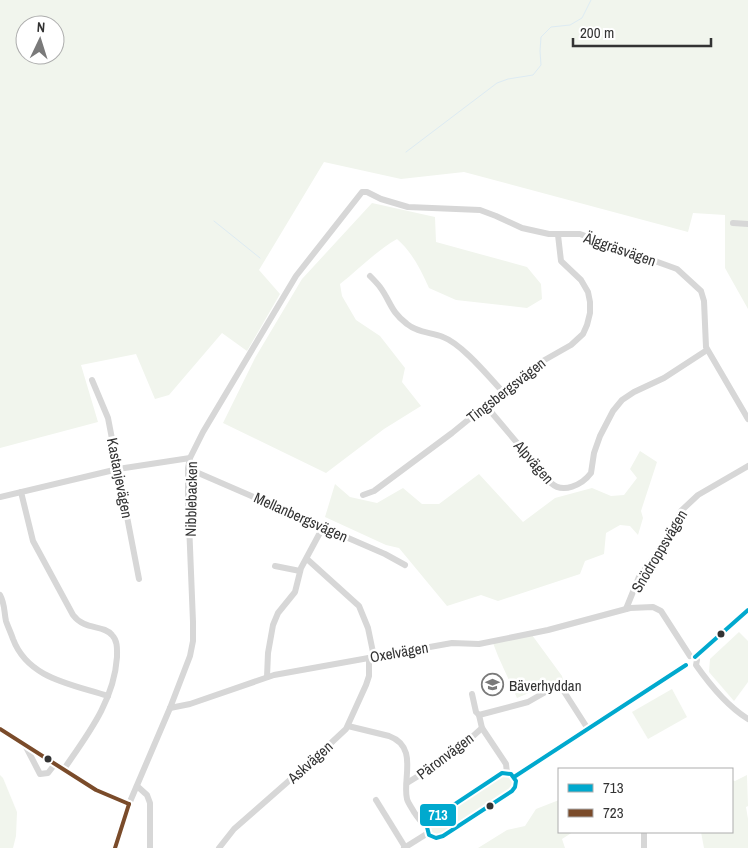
<svg xmlns="http://www.w3.org/2000/svg" width="748" height="848" viewBox="0 0 748 848" font-family="'Archivo Narrow',sans-serif">
<style>
.green{fill:#f1f5ed;fill-rule:evenodd}
.lines{fill:none;stroke-linecap:round;stroke-linejoin:round}
.stream{stroke:#ddebf3;stroke-width:1}
.minor{stroke:#d7d7d7;stroke-width:6}
.bus-1-casing{stroke:#fff;stroke-width:8}
.bus-2-casing{stroke:#fff;stroke-width:8}
.bus-1{stroke:#00a9ce;stroke-width:4}
.bus-2{stroke:#7a4b2a;stroke-width:4}
.bus-dot{fill:#333;stroke:#fff;stroke-width:2}
.labels{text-anchor:middle;dominant-baseline:central;stroke-width:5;stroke-linejoin:round;paint-order:stroke}
.street-label{font-size:15px;fill:#333;stroke:#fff}
.poi-label{font-size:15px;fill:#333;stroke:#fff;text-anchor:start}
.line-badge{stroke:#fff;stroke-width:2}
.badge-label{font-size:14px;text-anchor:middle;font-weight:bold;fill:#fff}
</style>
<rect width="100%" height="100%" fill="#fff"/>
<g class="green">
<path d="M0,0h748v309l-23,-41v-53l-32,-2 -5,19 -224,-60 -63,7 -77,-17 -65,108 21,24 -33,57 -25,-18 -53,62 -14,4 -19,-45 -55,11 17,57 -98,26zM25,25h30v30h-30z"/>
<path d="M372,203l63,14 1,25 91,25 14,17 1,15 -15,9 -71,-8 -27,-12c-8,-18 -17,-36 -32,-49 -21,12 -38,30 -57,45l2,12 14,24 24,16 25,32 -3,14 19,24 -37,23 -58,44 -103,-50 32,-65 47,-79z"/>
<path d="M640,451l17,11 -16,49 2,7 -5,17 -8,-9 -10,-1 -14,8 -2,21 -19,7 -5,13 -82,27 -17,-6 -34,11 -48,-58 -13,-3 -61,-28 10,-33 15,13 27,6 26,-15 19,16h17l40,-30 44,48 32,-24 37,-10 19,8 13,-1 13,-17 -7,-9z"/>
<path d="M739,632l9,9v41l-14,19 -25,-29 1,-13z"/>
<path d="M532,635l30,41 2,8 -9,-2 -38,16 -19,-42 -5,-13z"/>
<path d="M672,689l15,28 -39,22 -16,-27z"/>
<path d="M0,775l3,3 14,34 -1,24 -3,12h-13z"/>
<path d="M747,775l1,31 -2,1 2,12v29h-44l-3,-16h31v-52l3,1z"/>
<path d="M502,776l7,1 3,3v5l-5,7 -57,38 -11,5 -8,-3v-5l3,-7z"/>
<path d="M559,800v32h14l-11,7 3,9h-87l29,-18 18,-4 11,-17z"/>
</g>
<g class="lines">
<g class="stream">
<path d="M406,152l91,-69 11,-4 25,-4 8,-10 -1,-14 1,-14 10,-10 19,-2 12,-7 9,-18"/>
<path d="M214,221l46,37"/>
</g>
<g class="minor">
<path d="M733,223l15,1"/>
<path d="M370,276c3,3 7,7 10,11 11,15 10,24 27,37 11,9 24,8 36,13 19,7 46,40 60,55"/>
<path d="M92,380l16,38 31,161"/>
<path d="M486,406l65,77c12,11 31,2 40,-10l3,-20 6,-17 13,-25 9,-11 12,-8 30,-14 43,-28"/>
<path d="M196,472l189,82 20,11"/>
<path d="M21,492l12,49 40,74c12,16 30,9 39,20 6,6 5,15 5,22 -3,44 -29,77 -53,112"/>
<path d="M363,495l11,-4 78,-58 82,-67 37,-21 12,-11 4,-9 3,-12v-11l-2,-10 -7,-12 -20,-19 -3,-26"/>
<path d="M0,497l118,-28 72,-11"/>
<path d="M307,559l52,47 9,22 6,29"/>
<path d="M275,566l25,5"/>
<path d="M0,595c5,9 4,17 6,26 2,6 5,12 7,18 15,40 59,45 95,57"/>
<path d="M626,609l13,-32 25,-33 17,-33 17,-16 50,-29"/>
<path d="M695,657l2,3 -1,5c14,20 31,41 52,54"/>
<path d="M695,657l53,-47"/>
<path d="M267,677l1,-24 5,-28 5,-12 17,-21 6,-24 22,-41"/>
<path d="M472,694l4,18 3,3 3,13 24,36 1,9"/>
<path d="M170,708l20,-4 84,-29 178,-32 27,1 69,-14 82,-22 23,-1 8,4 29,45"/>
<path d="M479,715l49,-13 21,-12 9,-3 5,3 25,39"/>
<path d="M348,726l41,10c30,11 13,43 18,63 1,4 5,9 7,13 4,6 7,11 14,13"/>
<path d="M0,729l96,61 33,14"/>
<path d="M25,745l15,29 8,-1 7,-9"/>
<path d="M502,773l9,1 5,7 -1,6 -3,4 -69,45 -7,2 -7,-3 -2,-8 4,-7z"/>
<path d="M514,777l172,-112"/>
<path d="M407,783l45,-28 30,-27"/>
<path d="M137,786l10,9 3,8v45"/>
<path d="M376,800l29,47"/>
<path d="M644,832v16"/>
<path d="M115,848l4,-15 10,-29 41,-96 20,-52 3,-15v-19l-5,-124v-30l2,-10 13,-26 93,-156 66,-84h5l14,7 27,8 72,3 16,6 26,12 27,6h31l97,35 24,22 3,10 2,46 42,72"/>
<path d="M219,848l15,-19 82,-72 30,-28 20,-44 3,-9v-18"/>
<path d="M404,848l24,-15"/>
</g>
<defs>
<g id="bus-1">
<path d="M695,657l53,-47"/>
<path d="M502,773l9,1 5,7 -1,6 -3,4 -69,45 -7,2 -7,-3 -2,-8 4,-7z"/>
<path d="M514,777l172,-112"/>
</g>
<g id="bus-2">
<path d="M0,729l96,61 33,14"/>
<path d="M115,848l14,-44"/>
</g>
</defs>
<use href="#bus-1" class="bus-1-casing"/>
<use href="#bus-2" class="bus-2-casing"/>
<use href="#bus-1" class="bus-1"/>
<use href="#bus-2" class="bus-2"/>
</g>
<defs>
<symbol id="school-ring" viewBox="-11 -11 22 22"><circle r="9.5" fill="#fff" stroke="#7a7a7a" stroke-width="1.5"/><path d="M0-5L7-2L0 1L-7-2ZM-4 1L0 2.5L4 1V4Q0 6-4 4Z" fill="#7a7a7a"/></symbol>
</defs>
<g fill-rule="evenodd">
<use href="#school-ring" x="480" y="672" width="25" height="25"/>
</g>
<g class="bus-dot">
<circle cx="721" cy="634" r="4.5"/>
<circle cx="48" cy="759" r="4.5"/>
<circle cx="490" cy="806" r="4.5"/>
</g>
<g class="labels">
<g class="street-label">
<text transform="translate(620 249) rotate(19)">Älggräsvägen</text>
<text transform="translate(506 390) rotate(-38)">Tingsbergsvägen</text>
<text transform="translate(534 462) rotate(49)">Alpvägen</text>
<text transform="translate(120 478) rotate(79)">Kastanjevägen</text>
<text transform="translate(191 499) rotate(-89)">Nibblebacken</text>
<text transform="translate(301 517) rotate(24)">Mellanbergsvägen</text>
<text transform="translate(659 551) rotate(-59)">Snödroppsvägen</text>
<text transform="translate(399 652) rotate(-10)">Oxelvägen</text>
<text transform="translate(445 756) rotate(-37)">Päronvägen</text>
<text transform="translate(310 762) rotate(-42)">Askvägen</text>
</g>
<g class="poi-label">
<text x="509" y="685">Bäverhyddan</text>
</g>
</g>
<rect class="line-badge" x="419" y="803" width="38" height="24" rx="5" fill="#00a9ce"/>
<g class="badge-label">
<text x="438" y="820">713</text>
</g>
<rect x="558" y="768" width="175" height="65" fill="#ffffff" stroke="#adadad"/>
<rect x="568" y="784" width="25" height="8" fill="#00a9ce" stroke="#adadad"/>
<text x="603" y="793" font-size="15" fill="#333333">713</text>
<rect x="568" y="809" width="25" height="8" fill="#7a4b2a" stroke="#adadad"/>
<text x="603" y="818" font-size="15" fill="#333333">723</text>
<g transform="translate(40 40) rotate(4)"><circle r="24" fill="#ffffff" stroke="#adadad"/>
<path d="M0-4L9 19L0 12L-9 19Z" fill="#7a7a7a"/>
<text y="-8" font-size="14" font-weight="bold" text-anchor="middle" fill="#333333">N</text>
</g>
<path d="M573 38v8h138v-8" fill="none" stroke="#333333" stroke-width="2.5"/>
<text x="580" y="38" font-size="15" fill="#333333" stroke="#ffffff" stroke-width="4" paint-order="stroke">200 m</text>
</svg>
